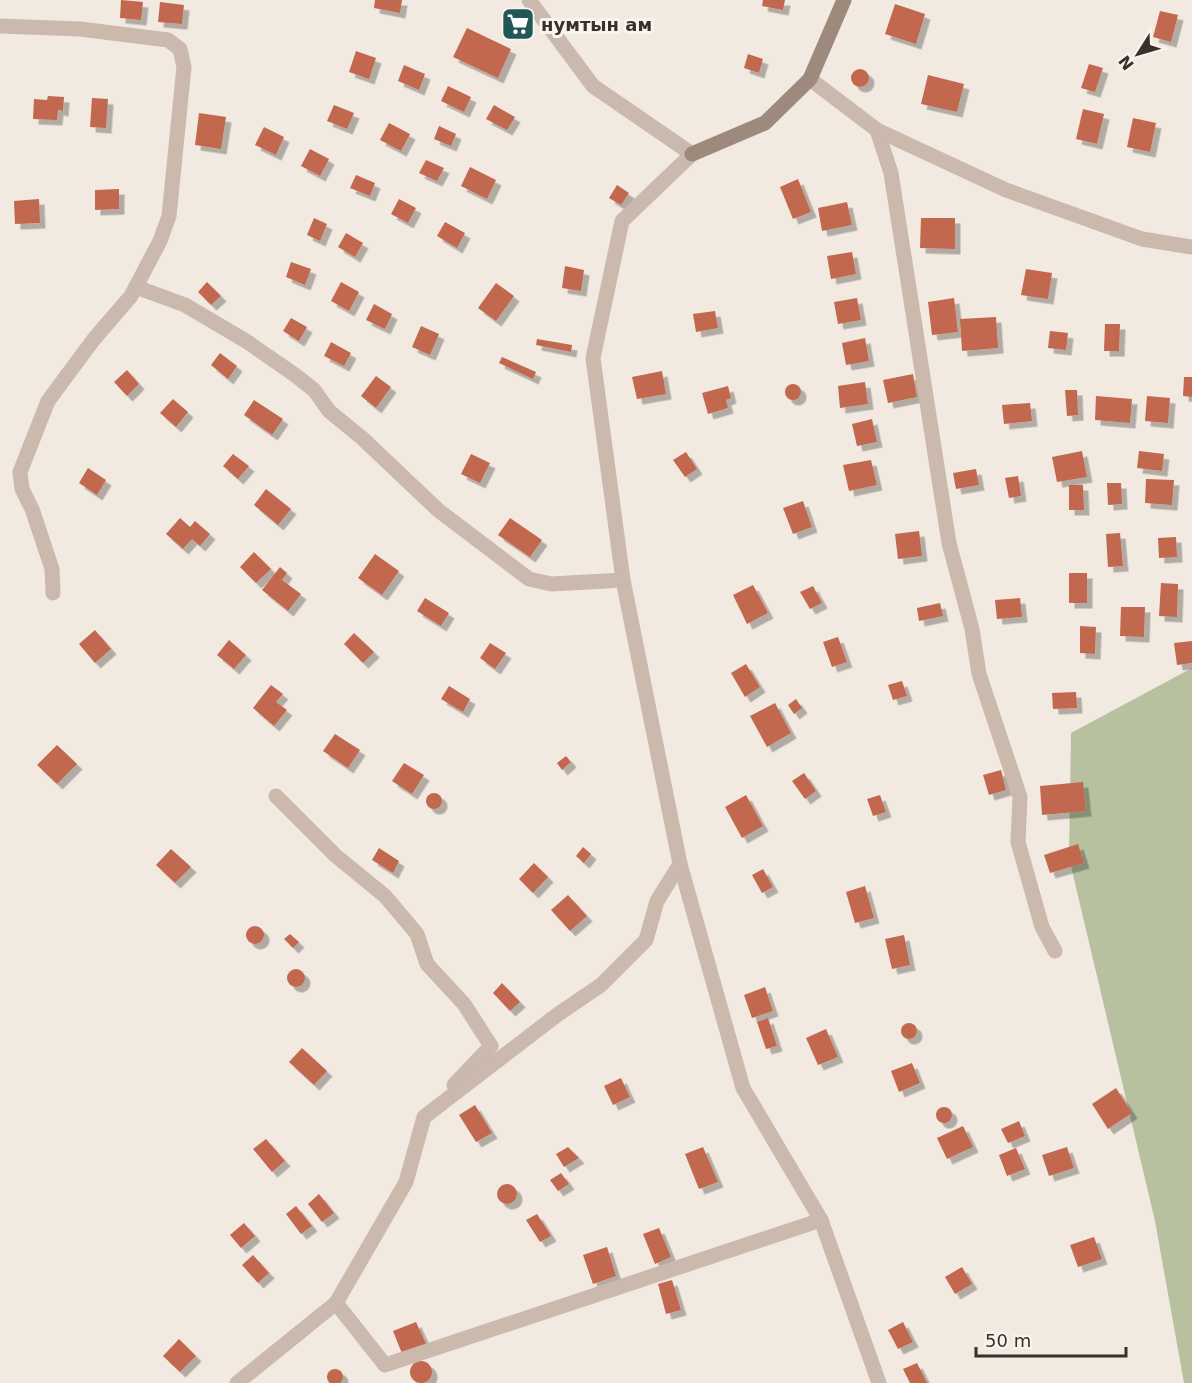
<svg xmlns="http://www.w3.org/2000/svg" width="1192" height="1383" viewBox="0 0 1192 1383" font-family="'DejaVu Sans',sans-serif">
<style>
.green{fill:#b7c1a0}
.building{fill:#c1684f;filter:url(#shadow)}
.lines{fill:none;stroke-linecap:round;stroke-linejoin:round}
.street{stroke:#cab9ac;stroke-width:15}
.secondary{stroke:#9e897d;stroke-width:15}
.labels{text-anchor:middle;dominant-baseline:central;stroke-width:6;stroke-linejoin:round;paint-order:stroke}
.poi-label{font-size:18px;font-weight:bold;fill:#392f2b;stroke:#faf4ed;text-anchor:start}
</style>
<defs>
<filter id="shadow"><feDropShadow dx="5.5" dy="5.5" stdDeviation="0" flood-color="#0004"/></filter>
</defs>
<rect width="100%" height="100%" fill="#f2e9e0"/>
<path class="green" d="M1192,668v715h-8l-29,-162 -86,-363 2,-125z"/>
<g class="building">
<path d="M121,0l22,2 -2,18 -21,-2z"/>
<path d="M375,0h27l-2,13 -26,-5z"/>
<path d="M763,0h22l-2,10 -21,-4z"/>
<path d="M160,2l24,3 -2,19 -24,-2z"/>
<path d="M895,4l30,10 -9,30 -31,-10z"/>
<path d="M1160,11l18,4 -7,27 -18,-5z"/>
<path d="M467,28l44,21 -13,29 -45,-21z"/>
<path d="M356,51l20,7 -7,21 -20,-7z"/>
<path d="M748,54l15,5 -4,14 -15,-5z"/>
<path d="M1089,64l14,4 -8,24 -14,-4z"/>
<path d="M404,65l21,9 -6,16 -21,-9z"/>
<circle cx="860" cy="78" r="9"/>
<path d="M928,75l36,9 -7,28 -36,-8z"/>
<path d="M448,86l23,11 -7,15 -23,-11z"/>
<path d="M48,96l16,1 -1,14 -5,-1 -1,10 -24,-1 1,-20 13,1z"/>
<path d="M92,98l16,1 -2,29 -16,-1z"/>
<path d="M334,105l20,8 -7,16 -20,-8z"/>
<path d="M494,105l21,12 -8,13 -21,-11z"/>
<path d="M1083,109l21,5 -7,30 -21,-5z"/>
<path d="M199,113l27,4 -5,32 -26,-4z"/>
<path d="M1133,118l23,5 -6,29 -23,-5z"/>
<path d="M389,123l21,11 -9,17 -21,-11z"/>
<path d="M439,126l17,8 -5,12 -17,-7z"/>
<path d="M264,127l20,10 -8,18 -21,-10z"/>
<path d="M310,149l19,10 -9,17 -19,-10z"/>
<path d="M426,160l18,8 -7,13 -18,-8z"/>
<path d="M470,167l26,13 -9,19 -26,-13z"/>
<path d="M356,175l19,8 -5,13 -20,-8z"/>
<path d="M798,179l13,33 -18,7 -13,-32z"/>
<path d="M617,185l12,8 -8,12 -12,-7z"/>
<path d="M119,189v20l-24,1v-20z"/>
<path d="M39,199l1,24 -25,1 -1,-23z"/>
<path d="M399,199l17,9 -8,15 -17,-9z"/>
<path d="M847,202l5,23 -30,6 -4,-23z"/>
<path d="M314,218l13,6 -7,17 -13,-6z"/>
<path d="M921,218h34v31l-35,-1z"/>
<path d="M445,222l20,11 -8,15 -20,-12z"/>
<path d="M346,233l17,10 -8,14 -17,-10z"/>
<path d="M852,252l4,22 -25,5 -4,-23z"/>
<path d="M291,262l20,7 -6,16 -19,-8z"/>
<path d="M565,266l19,4 -3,21 -19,-3z"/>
<path d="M1026,269l26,4 -4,26 -27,-4z"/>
<path d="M207,282l14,14 -10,9 -13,-13z"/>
<path d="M341,282l18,10 -10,19 -18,-10z"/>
<path d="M496,283l18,13 -18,25 -18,-13z"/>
<path d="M857,298l4,22 -23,4 -4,-22z"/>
<path d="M954,298l4,34 -26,3 -4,-33z"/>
<path d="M374,304l18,10 -7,15 -19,-9z"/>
<path d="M715,311l3,17 -22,4 -3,-18z"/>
<path d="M996,317l2,31 -36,3 -2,-32z"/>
<path d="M291,318l16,9 -8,14 -16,-10z"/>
<path d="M1105,324h15l-1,27h-15z"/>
<path d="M421,326l18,8 -9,21 -18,-8z"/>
<path d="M1050,331l18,2 -2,17 -18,-2z"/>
<path d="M865,338l4,23 -23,4 -4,-22z"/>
<path d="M537,339l35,6 -1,7 -35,-7z"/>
<path d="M331,342l20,11 -7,13 -20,-10z"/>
<path d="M220,353l17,13 -9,13 -17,-14z"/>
<path d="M502,357l34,15 -3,7 -34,-16z"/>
<path d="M127,370l12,14 -12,12 -13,-14z"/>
<path d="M662,371l4,23 -29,5 -5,-22z"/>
<path d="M913,374l4,23 -29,6 -5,-23z"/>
<path d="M376,376l15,11 -15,21 -15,-12z"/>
<path d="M1184,377h8v20l-9,-1z"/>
<path d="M865,382l3,22 -28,4 -2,-22z"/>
<circle cx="793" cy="392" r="8"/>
<path d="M728,386l3,12 -5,2 2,8 -20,6 -6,-21z"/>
<path d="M1065,390h12l1,25 -11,1z"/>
<path d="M1096,396l36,3 -2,24 -35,-3z"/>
<path d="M1147,396l23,2 -2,25 -23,-2z"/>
<path d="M173,399l15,13 -12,15 -16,-14z"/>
<path d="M254,400l29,19 -11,16 -28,-20z"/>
<path d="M1030,403l2,18 -28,3 -2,-19z"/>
<path d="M872,419l5,23 -20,4 -5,-22z"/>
<path d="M1082,451l5,26 -30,5 -5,-25z"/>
<path d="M1139,451l25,3 -2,17 -25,-3z"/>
<path d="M686,452l11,17 -12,8 -12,-17z"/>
<path d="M233,454l16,12 -11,13 -15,-13z"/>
<path d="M471,454l19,9 -10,20 -19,-9z"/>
<path d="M871,460l6,25 -28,6 -6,-26z"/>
<path d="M88,468l18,12 -9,15 -18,-12z"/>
<path d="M976,469l3,16 -23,4 -3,-16z"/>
<path d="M1018,476l3,20 -12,2 -4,-20z"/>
<path d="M1146,479l28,1 -2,25 -27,-2z"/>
<path d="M1107,483h14l1,21 -14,1z"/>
<path d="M1069,485h14l1,25h-15z"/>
<path d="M266,489l25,20 -13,16 -24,-20z"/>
<path d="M803,501l9,26 -19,7 -10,-26z"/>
<path d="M180,518l10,9 5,-6 15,13 -10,12 -8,-7 -9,10 -17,-15z"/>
<path d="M510,518l32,22 -12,17 -32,-22z"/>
<path d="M919,531l3,25 -24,3 -3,-25z"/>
<path d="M1120,533l3,33 -15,1 -2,-33z"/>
<path d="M1176,537l1,20 -18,1 -1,-20z"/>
<path d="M254,552l17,17 -15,14 -16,-16z"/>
<path d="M375,554l24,17 -17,24 -24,-17z"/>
<path d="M280,567l7,6 -5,7 19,14 -13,17 -26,-21z"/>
<rect x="1069" y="573" width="18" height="30"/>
<path d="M1161,583l17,1 -1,33 -18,-1z"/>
<path d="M753,585l15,28 -21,11 -14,-29z"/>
<path d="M813,586l9,17 -12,6 -10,-17z"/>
<path d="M425,598l24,15 -8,13 -24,-15z"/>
<path d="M1020,598l2,19 -25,2 -2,-19z"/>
<path d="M940,603l3,13 -24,5 -2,-13z"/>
<path d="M1121,607h24l-1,30 -24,-1z"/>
<path d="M1080,626l16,1 -1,27 -15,-1z"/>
<path d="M95,630l16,19 -16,14 -16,-19z"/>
<path d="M354,633l20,19 -11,11 -19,-19z"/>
<path d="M838,637l9,25 -15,5 -9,-25z"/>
<path d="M229,640l17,15 -12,14 -17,-14z"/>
<path d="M1192,641v22l-15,2 -3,-22z"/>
<path d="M490,643l16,10 -11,16 -15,-11z"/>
<path d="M746,664l14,23 -15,10 -14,-24z"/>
<path d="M902,681l5,15 -14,4 -5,-15z"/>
<path d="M271,685l12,9 -7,8 11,8 -13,16 -21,-18z"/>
<path d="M449,686l21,13 -7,13 -22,-13z"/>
<path d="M1076,692l1,16 -24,1 -1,-16z"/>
<path d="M796,699l6,9 -8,6 -6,-9z"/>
<path d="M775,703l16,30 -24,14 -17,-31z"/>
<path d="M335,734l25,16 -12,18 -25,-17z"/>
<path d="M57,745l20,19 -20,20 -20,-19z"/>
<path d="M566,756l5,6 -9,8 -5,-7z"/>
<path d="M404,763l20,12 -12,19 -20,-13z"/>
<path d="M1001,770l5,20 -17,5 -6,-20z"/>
<path d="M804,773l12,18 -11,8 -13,-18z"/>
<path d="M1083,782l3,29 -44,4 -2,-29z"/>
<circle cx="434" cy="801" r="8"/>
<path d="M746,795l17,31 -21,12 -17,-31z"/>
<path d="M880,795l6,17 -13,4 -6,-17z"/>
<path d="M1078,844l6,19 -34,10 -6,-18z"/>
<path d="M583,847l8,7 -7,9 -8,-7z"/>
<path d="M379,848l20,13 -6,12 -21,-13z"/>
<path d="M171,849l20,18 -16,16 -19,-18z"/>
<path d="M534,863l14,14 -15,16 -14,-14z"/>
<path d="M763,869l10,18 -11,6 -10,-18z"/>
<path d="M865,886l9,32 -19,5 -9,-31z"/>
<path d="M568,895l19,21 -17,15 -19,-21z"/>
<circle cx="255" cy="935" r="9"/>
<path d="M290,934l9,8 -6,6 -9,-9z"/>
<path d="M904,935l6,30 -18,4 -7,-30z"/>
<circle cx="296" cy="978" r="9"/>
<path d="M502,983l18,19 -10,9 -17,-18z"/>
<path d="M765,987l8,24 -21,7 -8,-23z"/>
<path d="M768,1018l9,28 -11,3 -9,-27z"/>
<circle cx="909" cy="1031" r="8"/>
<path d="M826,1029l12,28 -20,8 -12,-27z"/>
<path d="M302,1048l25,23 -13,14 -25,-23z"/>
<path d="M912,1063l8,20 -21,9 -8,-21z"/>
<path d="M621,1078l9,19 -17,8 -9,-19z"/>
<path d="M1116,1088l16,25 -24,16 -16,-25z"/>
<path d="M475,1105l17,28 -16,9 -17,-27z"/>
<circle cx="944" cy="1115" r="8"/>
<path d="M1019,1121l6,15 -17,7 -7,-14z"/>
<path d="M963,1126l10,21 -26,12 -10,-21z"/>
<path d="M266,1139l19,22 -13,11 -19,-23z"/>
<path d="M568,1147l11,11 -15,9 -8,-13z"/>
<path d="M703,1147l15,35 -19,7 -14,-35z"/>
<path d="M1067,1147l7,21 -25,8 -7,-21z"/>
<path d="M1016,1148l9,21 -18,7 -8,-21z"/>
<path d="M561,1173l8,11 -11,7 -8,-11z"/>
<circle cx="507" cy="1194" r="10"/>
<path d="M319,1194l15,19 -12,9 -14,-18z"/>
<path d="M296,1206l16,20 -11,8 -15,-20z"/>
<path d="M537,1214l14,22 -11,6 -14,-22z"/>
<path d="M244,1223l11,13 -14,12 -11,-13z"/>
<path d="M659,1228l12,29 -16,7 -12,-30z"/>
<path d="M1094,1237l8,22 -24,8 -8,-22z"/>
<path d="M607,1247l9,29 -23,8 -10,-29z"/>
<path d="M253,1255l16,18 -11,10 -16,-18z"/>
<path d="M962,1267l10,17 -17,10 -10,-17z"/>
<path d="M672,1280l9,30 -15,4 -8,-30z"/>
<path d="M416,1322l11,24 -24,10 -10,-25z"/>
<path d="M903,1322l10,20 -15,7 -10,-19z"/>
<path d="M179,1339l17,17 -16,16 -17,-16z"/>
<circle cx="421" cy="1372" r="11"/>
<path d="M917,1363l10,20h-17l-7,-14z"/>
<circle cx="335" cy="1377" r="8"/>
</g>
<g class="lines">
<g class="street">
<path d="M529,0l64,86 99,68 -70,67 -29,137 30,222 57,284 63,224 78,132 58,163"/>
<path d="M0,26l80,3 88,11 12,9 4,18 -15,149 -9,25 -29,55 -37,43 -46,62 -28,71 2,17 10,20 20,60 1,24"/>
<path d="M810,79l67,51 14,43 58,370 23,86 7,45 41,123 -2,45 24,85 13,24"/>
<path d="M877,130l129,60 136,49 50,8"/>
<path d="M136,287l49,18 61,36 49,34 19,15 15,21 33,27 76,72 91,69 22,5 72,-4"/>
<path d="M276,796l60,60 49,40 32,38 10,30 37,40 27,42 -37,39"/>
<path d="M336,1303l49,62 436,-145"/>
<path d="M237,1383l99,-80 70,-121 18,-65 133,-102 44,-30 45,-45 11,-39 23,-37"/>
</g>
<path class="secondary" d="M692,154l73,-31 45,-44 34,-79"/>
</g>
<defs>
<symbol id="supermarket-square" viewBox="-11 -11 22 22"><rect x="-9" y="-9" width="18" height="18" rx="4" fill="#215759" stroke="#faf4ed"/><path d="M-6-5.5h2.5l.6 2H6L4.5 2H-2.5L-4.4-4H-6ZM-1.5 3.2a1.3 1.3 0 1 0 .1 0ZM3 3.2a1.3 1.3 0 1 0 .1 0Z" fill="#fff"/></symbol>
</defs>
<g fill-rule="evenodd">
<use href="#supermarket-square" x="499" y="5" width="38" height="38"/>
</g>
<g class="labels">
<g class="poi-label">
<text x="541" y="24">нумтын ам</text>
</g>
</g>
<g transform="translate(1138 54) rotate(233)" stroke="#faf4ed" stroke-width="4.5" paint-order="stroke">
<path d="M0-4.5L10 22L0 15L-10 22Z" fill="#392f2b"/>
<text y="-9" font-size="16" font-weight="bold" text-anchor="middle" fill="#392f2b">N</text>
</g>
<path d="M976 1347v9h150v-9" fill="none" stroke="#392f2b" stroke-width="3"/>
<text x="985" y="1347" font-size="18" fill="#392f2b" stroke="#faf4ed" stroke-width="4.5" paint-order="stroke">50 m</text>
</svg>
